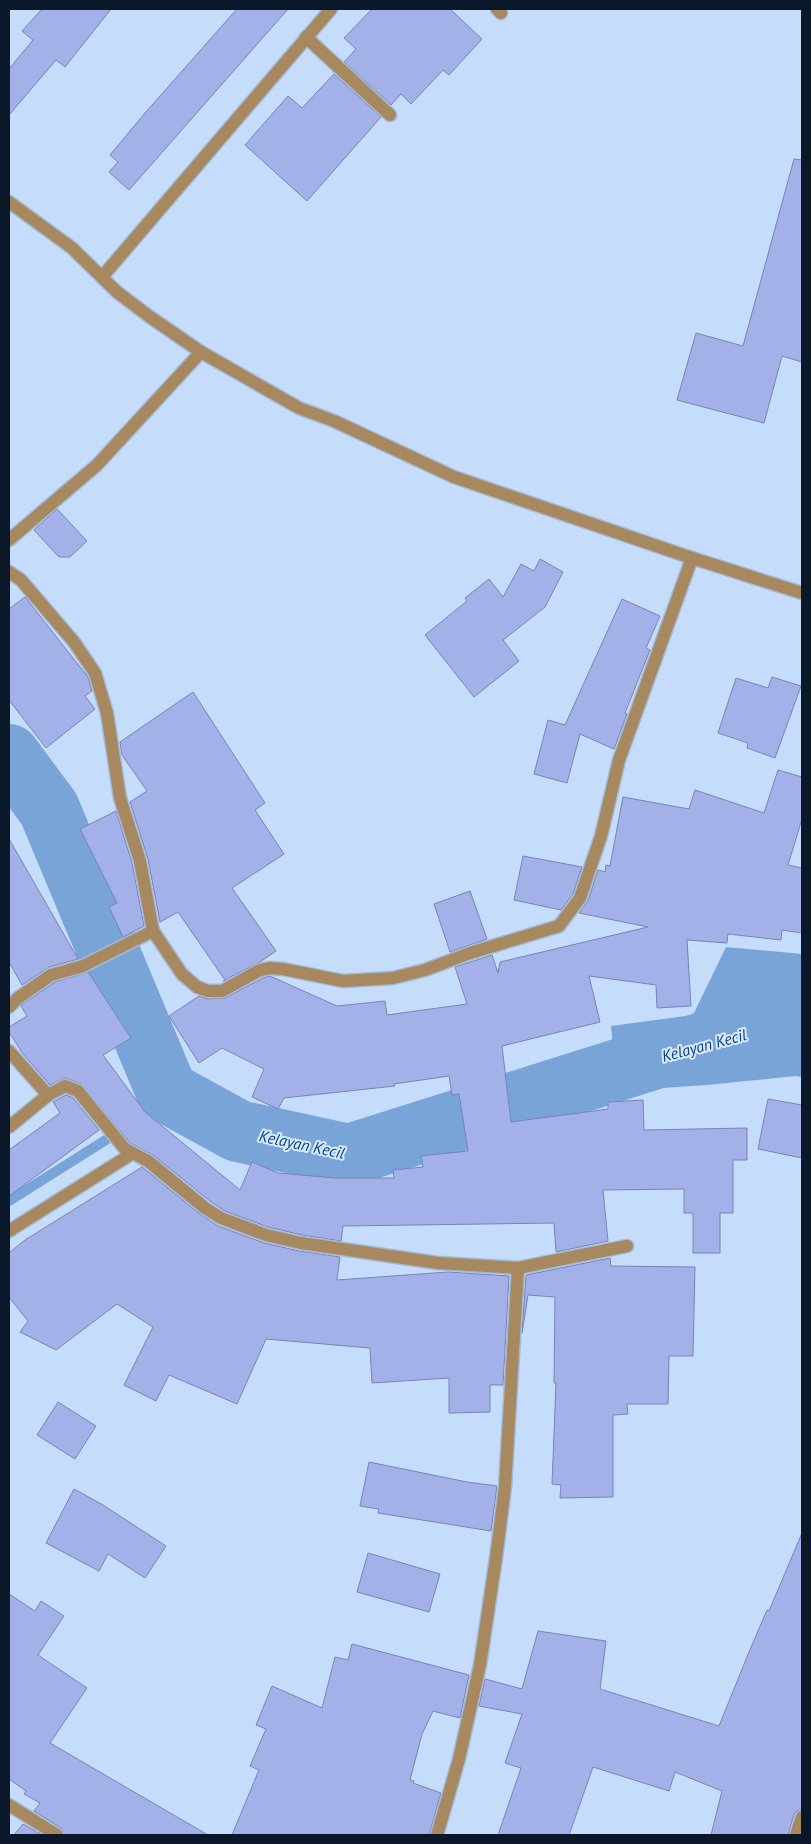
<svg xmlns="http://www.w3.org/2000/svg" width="811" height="1844" viewBox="0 0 811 1844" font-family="'PT Sans',sans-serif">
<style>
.water{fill:#79a4d8}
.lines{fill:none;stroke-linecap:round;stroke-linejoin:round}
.stream{stroke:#79a4d8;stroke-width:10}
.river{stroke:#79a4d8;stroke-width:62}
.building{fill:#a4b0e8;stroke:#7883b8}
.minor-casing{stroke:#a3bad5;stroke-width:15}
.minor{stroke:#a7885f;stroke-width:12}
.labels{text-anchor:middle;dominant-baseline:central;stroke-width:4;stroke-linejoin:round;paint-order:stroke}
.water-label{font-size:16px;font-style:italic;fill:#034281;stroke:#dae9fe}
</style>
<rect width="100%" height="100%" fill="#c5ddfb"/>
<path class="water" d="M726,947l76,7v123l-7,-1 -88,9 -90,6 -6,-65 82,-11z"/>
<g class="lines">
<g class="stream">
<path d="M135,1118l32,-26"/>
<path d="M9,1201l111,-70"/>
</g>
<path class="river" d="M9,755l40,54 118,283 71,39 111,24 389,-123 64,-3"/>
</g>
<g class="building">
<path d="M42,9h69l-46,58 -9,-7 -47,55v-46l24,-29 -11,-9z"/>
<path d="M237,9h51l-159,181 -20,-18 9,-10 -8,-7 35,-42z"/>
<path d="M372,9h78l32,30 -33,36 -6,-5 -32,34 -10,-10 -10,11 -47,-43 12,-13 -12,-11z"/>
<path d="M334,74l47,43 -74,84 -62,-56 43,-49 14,12z"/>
<path d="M794,159l8,1v202l-20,-6 -18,67 -87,-23 19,-67 47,13z"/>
<path d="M57,509l30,32 -17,16h-11l-25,-27z"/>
<path d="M540,559l23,13 -18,35 -42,33 16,21 -45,36 -49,-62 42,-34 -2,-3 24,-19 14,18 18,-33 13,7z"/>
<path d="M25,597l63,80 4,14 -7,5 10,13 -49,39 -37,-48v-91z"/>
<path d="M622,599l38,17 -14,32 4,2 -25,63 2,1 -13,35 -34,-15 -13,49 -33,-9 14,-54 17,5z"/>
<path d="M772,677l29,9 -26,72 -28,-10 1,-5 -30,-10 18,-55 32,10z"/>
<path d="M193,692l72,111 -10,7 29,44 -52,34 44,63 -16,11 -37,19 2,-1 -47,-68 -18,10 -12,-63 -18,-57 17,-11 -25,-36 -2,-13z"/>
<path d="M778,770l24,7v42l-14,46 14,3v65l-20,-3 -1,10 -53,-6 -1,9 -40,-3 4,66 -34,2 -1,-23 -67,-9 11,46 -98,24 9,76 97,-13v-7l35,-2 1,30 103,-2v32h-14v53h-13v40h-27v-40h-9v-24l-81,1 5,51 -52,11 -2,-29 -211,3 -2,15 -39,-6 -34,-8 -43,-16 -15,-10 -57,-46 -23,-12 -49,-59 -16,-6 -15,7 -27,-31 -14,-22v-5l18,-11 -6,-10 2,-2 32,-22 33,-10 43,66 -28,17 42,57 95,78 12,-28 26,11 57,5h59l-1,-8 30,-3 -2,-11 47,-5 -9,-57 -7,1 -3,-19 -55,8 1,2 -111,12 -6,11 -26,-12 12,-28 -42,-21 -23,15 -30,-47 30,-20 9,3 17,-1 38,-20 7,-2 67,30 48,-5 2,14 80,-11 -12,-37 37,-12 6,18 2,-11 148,-35 -69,-14 9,-12 10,-31 7,2 1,-7 4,1 13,-69 66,12 6,-19 69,23z"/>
<path d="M116,811l16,52 12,63 -21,11 -14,-30 8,-4 -37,-74z"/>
<path d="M9,839l69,120 -29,8 -27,18 -13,-23z"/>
<path d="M523,856l59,11 -9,27 -12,16 -47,-10z"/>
<path d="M470,891l17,48 -37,13 -16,-48z"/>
<path d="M66,1095l7,3 26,32 -90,66v-46l51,-37 -7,-11z"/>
<path d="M768,1099l34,6v53l-44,-9z"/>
<path d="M142,1167l58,47 18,12 46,17 35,8 41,6 -3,23 111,-8 61,4 -6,109h-13v27l-41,1v-35l-77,5 -2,-35 -104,-9 -29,65 -68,-29 -13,26 -32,-16 29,-58 -36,-23 -61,46 -36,-18 8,-11 -19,-24v-44l16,-13z"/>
<path d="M610,1258l1,8 84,1 -2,89h-24l-1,48h-41l1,10 -15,1v82l-53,1 1,-13 -9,-1 4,-101h-2l1,-86 -27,-2 -6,38 4,-58z"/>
<path d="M58,1402l38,24 -21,33 -38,-24z"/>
<path d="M369,1462l98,20 30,4 -6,45 -113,-18 1,-4 -19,-3z"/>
<path d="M74,1489l29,16 63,41 -21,32 -37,-24 -9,17 -53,-28z"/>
<path d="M802,1533v276l-5,2 -3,3 -6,21h-77l11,-44 -47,-19 -6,19 -76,-24 -24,68h-71l23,-67 -16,-5 17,-49 -43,-8 6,-27 37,10 16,-58 68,10 -6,48 119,37 30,-74 18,-42 2,1z"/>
<path d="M368,1553l72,21 -11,38 -72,-20z"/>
<path d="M9,1594l26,17 6,-10 23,15 -26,39 49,33 -37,55 158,92h-143l-4,-7 -27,-17 6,-8 -16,-9 2,-3 -17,-12z"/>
<path d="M352,1644l117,31 -9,43 -27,-7 -11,23 -12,46 4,1 -1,2 28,10 -12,42h-197l27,-65 -9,-4 16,-37 -10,-4 16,-39 50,22 13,-51 13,3z"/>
<path d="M23,1824l19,11h-28z"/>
</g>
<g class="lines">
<defs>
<g id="minor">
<path d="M497,9l4,4"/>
<path d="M306,37l84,78"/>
<path d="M9,202l63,46 45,44 33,25 51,35 98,56 35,13 120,56 238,81 110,35"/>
<path d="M102,277l229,-268"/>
<path d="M9,540l88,-75 104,-113"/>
<path d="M9,572l12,8 53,62 21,31 12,40 13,85 20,63 13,70 29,43 15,13 11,4h14l38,-21 10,-2 13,1 60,12 50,-3 32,-8 45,-17 89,-27 21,-28 21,-62 18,-76 73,-202"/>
<path d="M9,1007l9,-9 33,-23 32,-9 70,-35"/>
<path d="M9,1051l39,44 17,-9 13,5 47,58 23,12 57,47 16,10 45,17 35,8 137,20 80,5 109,-22"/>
<path d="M9,1127l39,-32"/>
<path d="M9,1231l124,-78"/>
<path d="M9,1805l48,30"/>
<path d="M437,1835l22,-76 21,-94 16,-107 9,-71 13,-219"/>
<path d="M796,1835l6,-18"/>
</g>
</defs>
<use href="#minor" class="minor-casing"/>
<use href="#minor" class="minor"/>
</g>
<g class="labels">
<g class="water-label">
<text transform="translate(704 1045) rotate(-15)">Kelayan Kecil</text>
<text transform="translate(302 1144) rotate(12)">Kelayan Kecil</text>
</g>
</g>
<rect width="811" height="1844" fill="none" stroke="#0a1829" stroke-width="20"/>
</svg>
